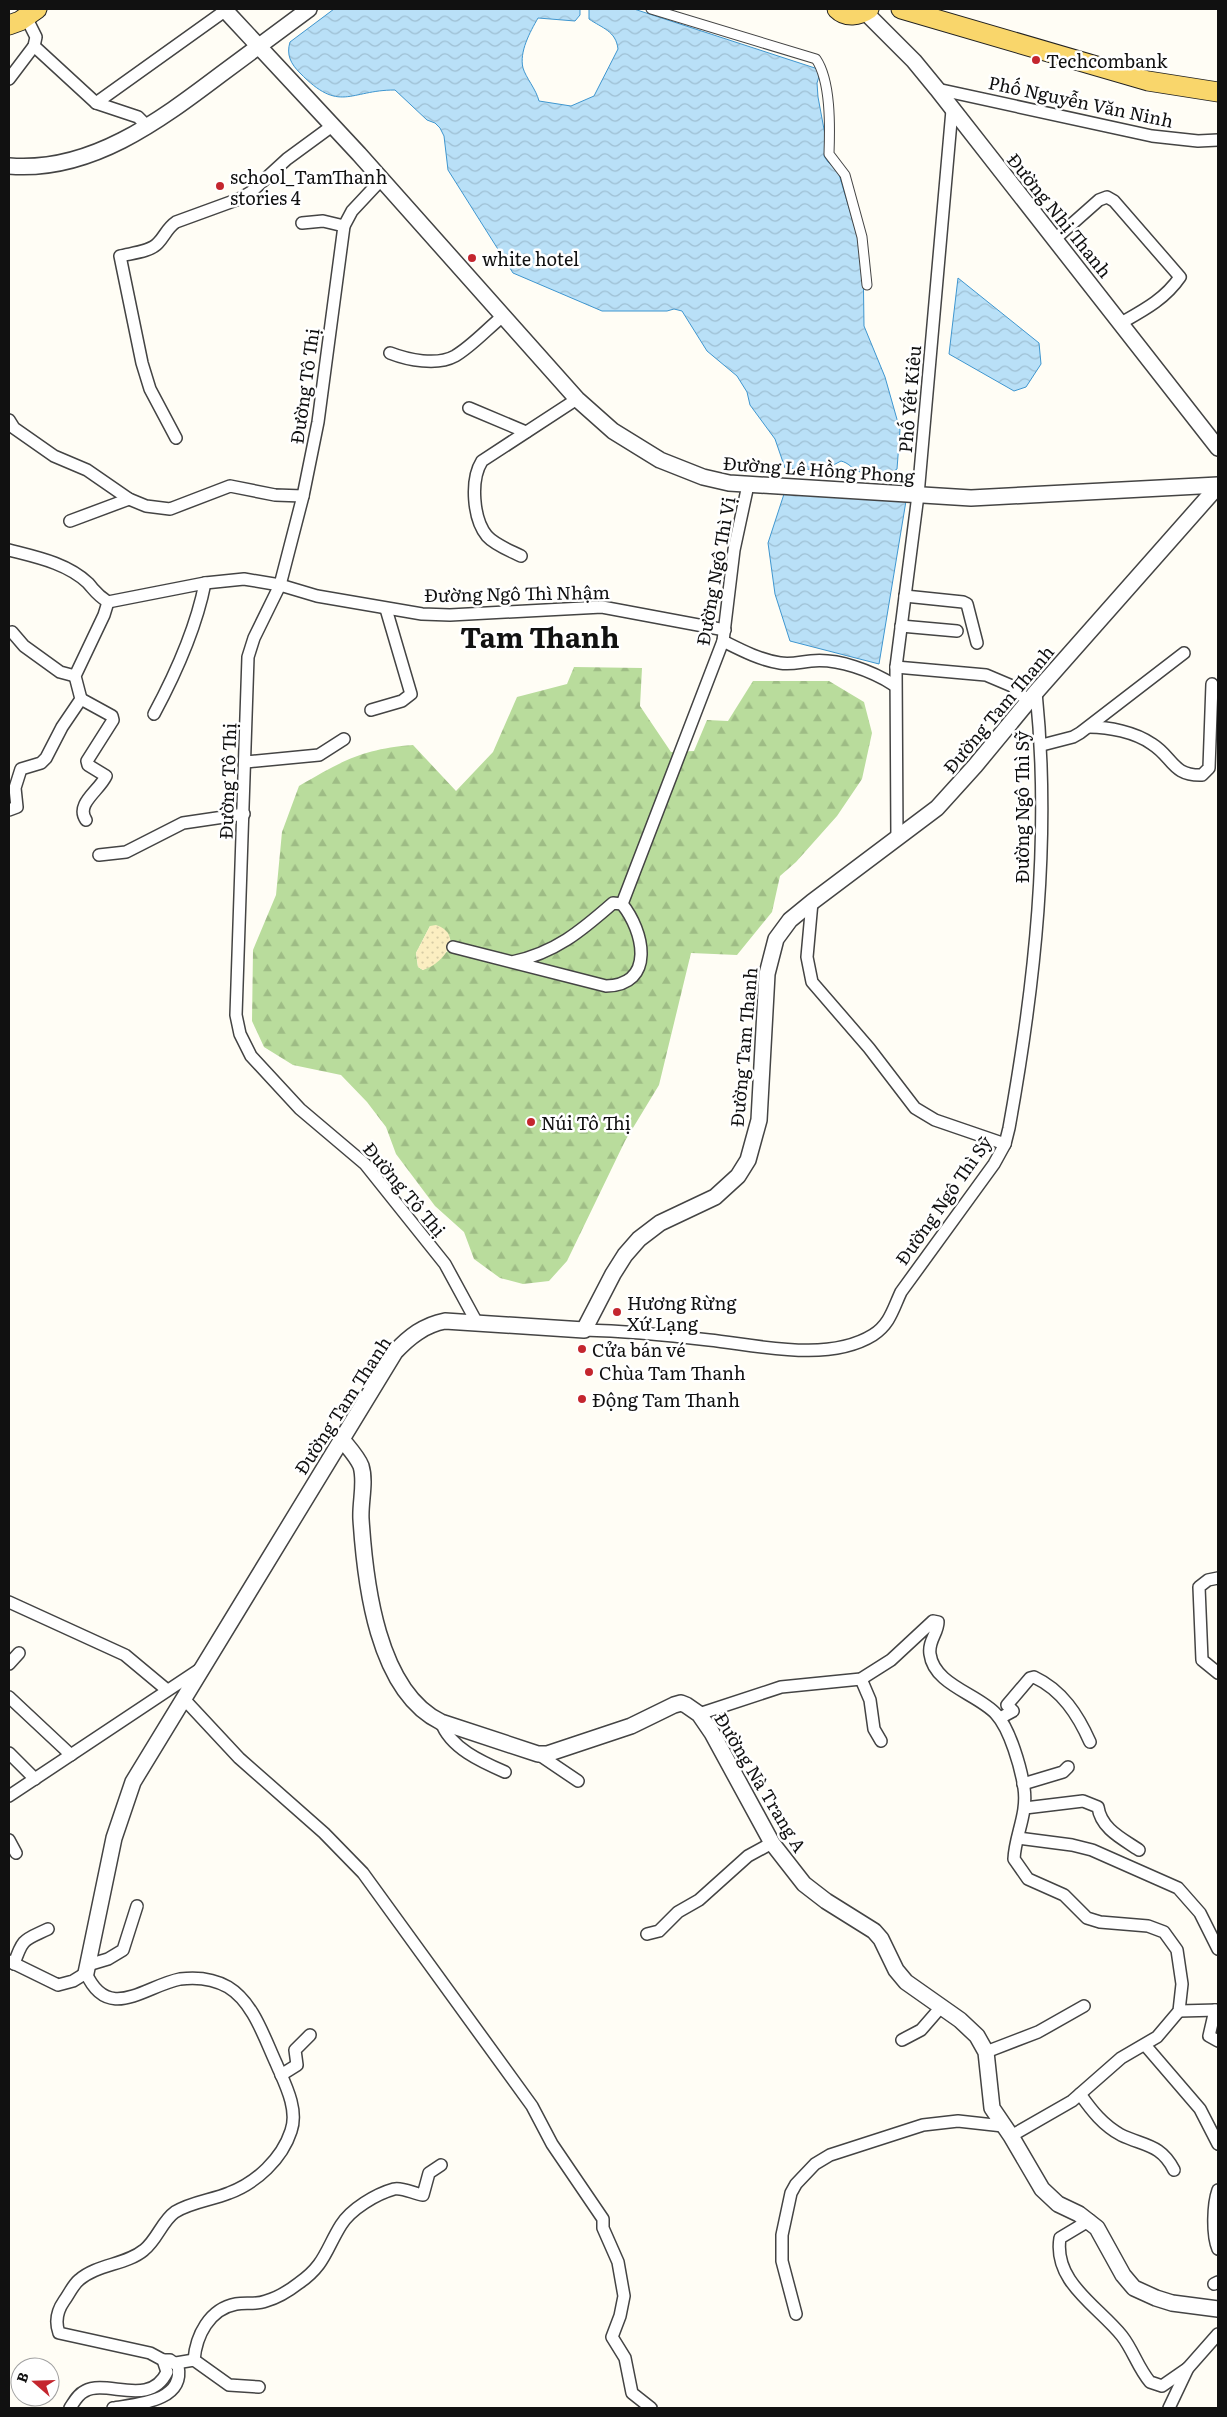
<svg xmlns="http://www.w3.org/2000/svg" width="1227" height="2417" viewBox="0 0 1227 2417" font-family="Literata,serif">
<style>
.forest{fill:url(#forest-firs);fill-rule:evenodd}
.sand{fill:url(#sand-dots)}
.water{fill:url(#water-waves);stroke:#3f96cf}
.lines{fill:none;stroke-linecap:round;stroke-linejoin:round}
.pedestrian-casing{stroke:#444;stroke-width:11}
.minor-casing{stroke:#444;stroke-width:14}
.tertiary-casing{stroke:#444;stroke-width:18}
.primary-casing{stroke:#222;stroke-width:21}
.pedestrian{stroke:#fff;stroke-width:9}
.minor{stroke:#fff;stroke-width:11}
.tertiary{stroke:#fff;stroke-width:15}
.primary{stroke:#f9d66b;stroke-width:19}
.poi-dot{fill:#c4262e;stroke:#fff;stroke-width:2}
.labels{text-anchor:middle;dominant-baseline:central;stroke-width:5;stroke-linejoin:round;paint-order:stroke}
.poi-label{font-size:18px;fill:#111;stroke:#fff;text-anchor:start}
.street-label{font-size:18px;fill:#111;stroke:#fff}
.town-label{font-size:28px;font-weight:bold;fill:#111;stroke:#fff}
</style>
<defs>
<pattern id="forest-firs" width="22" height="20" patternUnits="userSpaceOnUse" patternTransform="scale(1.25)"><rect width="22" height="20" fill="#b9dc9c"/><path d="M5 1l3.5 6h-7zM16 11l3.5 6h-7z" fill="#9ebc85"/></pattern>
<pattern id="sand-dots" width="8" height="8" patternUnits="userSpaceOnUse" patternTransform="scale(1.25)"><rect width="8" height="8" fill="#fbeec1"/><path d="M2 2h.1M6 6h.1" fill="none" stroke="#d6cba5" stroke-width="1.8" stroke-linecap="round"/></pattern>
<pattern id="water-waves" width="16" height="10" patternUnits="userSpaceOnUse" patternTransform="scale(1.25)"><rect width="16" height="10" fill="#b9e0f7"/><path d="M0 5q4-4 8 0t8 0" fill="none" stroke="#9ebfd3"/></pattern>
</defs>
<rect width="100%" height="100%" fill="#fffdf5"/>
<path class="forest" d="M574,667l68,1 -2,38 31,46 23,-1 13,-31 21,1 25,-40h76l35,21 8,31 -10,46 -25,37 -41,46 -16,14 -8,36 -35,43 -46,-2 -32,132 -34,56 -58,120 -18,20 -26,3 -23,-6 -26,-19 -10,-27 -29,-26 -39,-52 -10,-27 -19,-25 -26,-27 -48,-10 -29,-18 -12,-26 1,-71 23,-55 6,-63 17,-46c43,-25 63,-37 114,-41l43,46 37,-39 24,-55 50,-13zM430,926c39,14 16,29 -7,44l-5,-3 -2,-14z"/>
<path class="sand" d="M436,925c29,10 7,39 -13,45l-5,-3 -2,-14 14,-27z"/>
<g class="water">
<path d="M334,9h246v6l-5,6 -37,-3c-8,14 -19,34 -15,50 3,10 13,21 16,33l32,5 23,-10 24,-47c-2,-18 -16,-21 -29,-30v-10h45l187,61 -4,13 1,14 8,43 -2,16 4,6 10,9 25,84 1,71 21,51 15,53 -3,39c-9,8 -29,8 -39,2 -7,-3 -9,-8 -17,-10l-17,9 -39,-2 -10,-29 -25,-34 -3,-13 -10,-16 -30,-25 -25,-40 -8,-2 -7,2h-65l-89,-38 -65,-103 -4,-34 -4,-8 -5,-5 -8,-3 -32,-30c-46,0 -55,24 -95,-17 -9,-9 -14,-18 -10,-31z"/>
<path d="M958,278l81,65 2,21 -15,23 -12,4 -65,-37z"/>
<path d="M785,491l121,10 -27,163 -89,-23 -15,-47 -7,-51z"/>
</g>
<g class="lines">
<defs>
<path id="pedestrian" d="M651,9l165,50c15,22 14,68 13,95l16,21 17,62 5,48"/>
<g id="minor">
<path d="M34,46l62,57 42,14 10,10"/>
<path d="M9,79l25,-33 2,-9 -10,-20"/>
<path d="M937,89l215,47 46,5 20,-1"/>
<path d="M96,103l130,-93"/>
<path d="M381,180l-29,31 -8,15 -26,196 -15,74 -23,89 -26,53 -6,19 -12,358 4,19 11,22 49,53 65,55 80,100 31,57"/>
<path d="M302,223l21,-2 21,5"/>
<path d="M1055,239l44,-39 8,-3 7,4 66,76c-15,22 -36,33 -59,46"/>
<path d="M390,353c18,7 47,13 65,3 17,-10 32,-27 48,-40"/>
<path d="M469,408l57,24"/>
<path d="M9,420l5,8 40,28 33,14 42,29 17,7 24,3 60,-23 45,9 28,1"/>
<path d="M176,438l-26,-49 -8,-26 -22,-107c12,-3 30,-4 38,-13 7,-7 9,-15 18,-21l63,-23 12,-7 36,-33 45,-33"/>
<path d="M70,521l59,-22"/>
<path d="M9,550c27,7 58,13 79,33 8,9 8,11 20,19l97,-19 39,-4 36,6 37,11 105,18 28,1 152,-8 123,23"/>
<path d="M521,556c-10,-5 -26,-11 -34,-20 -14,-17 -17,-56 -5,-75l95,-62"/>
<path d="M905,596l58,6 4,2 10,39"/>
<path d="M901,626l56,5"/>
<path d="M12,632l12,14 36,26 15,4"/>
<path d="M723,641c18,9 37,19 57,22 11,2 20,-1 31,-2 27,-3 61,10 83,24"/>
<path d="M896,667l90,8 26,11 17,16"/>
<path d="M81,699l31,17 1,4 -26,41 1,4 18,11c-7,15 -31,28 -20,44"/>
<path d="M371,710l31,-9 9,-7 -25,-85"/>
<path d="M154,714c22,-41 42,-85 51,-131"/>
<path d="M1089,727c20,0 46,5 63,17 21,13 20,32 50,31l7,-7 3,-84"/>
<path d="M1042,745l31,-8 7,-4 104,-80"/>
<path d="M246,762l73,-7 25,-16"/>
<path d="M9,810l8,-3 -2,-19 6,-19 20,-6 5,-5 16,-31 19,-28 -6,-23 29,-61 4,-13"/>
<path d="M897,839l-1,-172 22,-172 34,-385"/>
<path d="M99,855l27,-3 57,-29 61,-9"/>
<path d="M812,902l-5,55 5,25 57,66 46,60 20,12 70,24"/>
<path d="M622,904l101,-263 11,-91 14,-65"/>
<path d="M453,947l153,39c50,-1 38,-55 16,-82l-9,-1c-32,28 -58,50 -101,59"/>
<path d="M584,1330c42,1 83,5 125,10 48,5 119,23 164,-5 17,-11 20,-26 28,-43l93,-128 11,-20 4,-16c26,-144 42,-290 27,-436"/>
<path d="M1218,1578l-10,2 -9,7 3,73 16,13"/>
<path d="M9,1602l116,53 42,35"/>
<path d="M9,1664l10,-11"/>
<path d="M861,1679l9,21 4,29 7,12"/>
<path d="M9,1697l62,58"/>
<path d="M184,1699l55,59 85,75 39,40 169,233 20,38 51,75v9l15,34 6,34 -4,20 -8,21 13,21 7,35 19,15"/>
<path d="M699,1714l82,-27 80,-8 30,-19 42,-39 5,1c0,11 -10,19 -8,32 4,31 48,40 66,60 14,15 25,54 28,74 4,26 -9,47 -10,71l14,20 36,16 23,23 13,4 48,4 16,6 13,18 5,34 -3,27 -22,26 -36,21 -49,43 -61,35"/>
<path d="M1000,1718l13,-7 -6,-6 23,-27 4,-1c28,13 44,38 56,65"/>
<path d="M441,1722c9,26 41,40 64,50"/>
<path d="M9,1753l26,26"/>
<path d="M538,1754l40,27"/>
<path d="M1023,1784l40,-12 5,-5"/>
<path d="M9,1796l191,-127"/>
<path d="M1025,1808l58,-7 15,6c3,22 25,32 41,43"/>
<path d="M1018,1838l54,7 20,5 86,38 22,25 18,36"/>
<path d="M9,1840l7,13"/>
<path d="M647,1934l12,-3 19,-19 21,-12 49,-44 24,-13"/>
<path d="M9,1961l49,24 15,-4 13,-8c22,50 59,13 94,6 16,-2 34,0 48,8 25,15 36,50 48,76 8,19 23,46 15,68 -9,28 -35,52 -62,62 -17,7 -38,9 -54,19 -13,9 -18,28 -31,38 -18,15 -47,14 -65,30 -6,5 -10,14 -15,21 -7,10 -9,21 -5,32l91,20 13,7 4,12c-17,36 -60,7 -82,19 -7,3 -11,11 -15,17"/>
<path d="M14,1964c9,-27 11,-24 34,-35"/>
<path d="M88,1965l20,-6 15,-9 14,-44"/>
<path d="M1215,2010l-6,26 9,5"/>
<path d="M1179,2011l39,-1"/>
<path d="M902,2040l19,-10 20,-23"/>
<path d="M1145,2045l55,64 18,35"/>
<path d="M986,2052l52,-20 46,-26"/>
<path d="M281,2075l16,-10 -2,-15 15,-15"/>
<path d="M1080,2094c12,17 23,31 41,41 23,11 40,9 53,35"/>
<path d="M1218,2190c-5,14 -6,45 0,59"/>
<path d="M1090,2220l-30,18c-7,44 38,68 62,98 11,14 16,32 28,46l12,4 26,-18"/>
<path d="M1214,2284l4,-2"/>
<path d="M796,2314l-14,-53v-26l9,-42 5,-9 19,-20 15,-9 93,-30 35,-4 45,5"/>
<path d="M194,2360c2,-24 15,-51 42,-56 10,-2 20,1 30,-3 11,-3 24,-11 33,-18 26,-18 27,-34 42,-58 10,-16 35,-31 53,-36 9,-2 20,5 29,6l6,-22 12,-8"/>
<path d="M176,2363l18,-3 35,25 30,2"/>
<path d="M113,2408c23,-4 72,-6 65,-42l-8,-6h-7"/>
<path d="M1169,2408l19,-40 30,-34"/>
</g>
<g id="tertiary">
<path d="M224,9l135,145 218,245 36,32 47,29 43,17 26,6 242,15 247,-13"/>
<path d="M865,12l49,49 23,28 281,359"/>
<path d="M9,166c81,7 150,-45 211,-91 30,-22 59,-44 89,-66"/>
<path d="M341,1438c6,8 16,18 20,28 5,16 -1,36 0,53 4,63 16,172 80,203l97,32h9l84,-28 43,-21 7,-2 5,2 13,9 13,19 60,110 32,41 22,17 48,30 7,8 15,31 10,12 54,38 17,16 9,16 6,56 19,28 31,53 16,15 21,10 18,14 26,47 11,13 22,10 16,5 46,6"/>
<path d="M86,1973l28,-135 19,-56 262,-430c14,-15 29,-27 50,-31l139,9 29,-56 12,-19 14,-16 21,-16 55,-26 23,-21 10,-16 11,-40 8,-146 9,-35 14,-19 22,-18 125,-94 38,-42 61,-74 182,-206"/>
</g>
<g id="primary">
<path d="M837,9c9,9 22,7 32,0"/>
<path d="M901,9l247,72 70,11"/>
<path d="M9,25l11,-4 17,-12"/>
</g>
</defs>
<use href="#pedestrian" class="pedestrian-casing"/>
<use href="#minor" class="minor-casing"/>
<use href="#tertiary" class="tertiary-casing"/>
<use href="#primary" class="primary-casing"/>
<use href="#pedestrian" class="pedestrian"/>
<use href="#minor" class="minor"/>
<use href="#tertiary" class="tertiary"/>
<use href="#primary" class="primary"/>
</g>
<g class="poi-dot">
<circle cx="1036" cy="60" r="5"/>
<circle cx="220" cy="186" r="5"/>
<circle cx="472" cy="258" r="5"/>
<circle cx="531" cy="1122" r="5"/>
<circle cx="617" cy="1312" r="5"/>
<circle cx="582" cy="1349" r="5"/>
<circle cx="589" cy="1372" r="5"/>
<circle cx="582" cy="1399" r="5"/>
</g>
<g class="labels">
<g class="poi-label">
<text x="1046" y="60">Techcombank</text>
<text x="230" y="176">school_TamThanh<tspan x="230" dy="21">stories 4</tspan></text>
<text x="482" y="258">white hotel</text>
<text x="541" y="1122">Núi Tô Thị</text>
<text x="627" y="1302">Hương Rừng<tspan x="627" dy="21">Xứ Lạng</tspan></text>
<text x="592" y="1349">Cửa bán vé</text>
<text x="599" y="1372">Chùa Tam Thanh</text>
<text x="592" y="1399">Động Tam Thanh</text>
</g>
<g class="street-label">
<text transform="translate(1081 101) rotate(12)">Phố Nguyễn Văn Ninh</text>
<text transform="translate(1060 215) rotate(51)">Đường Nhị Thanh</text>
<text transform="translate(304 386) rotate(-82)">Đường Tô Thị</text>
<text transform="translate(909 399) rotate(-85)">Phố Yết Kiêu</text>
<text transform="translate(819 469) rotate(4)">Đường Lê Hồng Phong</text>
<text transform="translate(715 571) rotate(-80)">Đường Ngô Thì Vị</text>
<text transform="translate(517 593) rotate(-1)">Đường Ngô Thì Nhậm</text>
<text transform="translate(998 709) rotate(-50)">Đường Tam Thanh</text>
<text transform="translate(227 781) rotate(-88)">Đường Tô Thị</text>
<text transform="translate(1021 807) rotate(-90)">Đường Ngô Thì Sỹ</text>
<text transform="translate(743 1047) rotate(-85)">Đường Tam Thanh</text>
<text transform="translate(405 1189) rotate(50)">Đường Tô Thị</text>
<text transform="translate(943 1200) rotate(-55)">Đường Ngô Thì Sỹ</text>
<text transform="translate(342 1405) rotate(-57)">Đường Tam Thanh</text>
<text transform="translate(761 1782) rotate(59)">Đường Nà Trang A</text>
</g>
<g class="town-label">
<text x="540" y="636">Tam Thanh</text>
</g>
</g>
<rect width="1227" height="2417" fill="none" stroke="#111111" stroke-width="20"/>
<g transform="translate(35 2382) rotate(290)"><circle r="24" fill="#ffffff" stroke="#a0a0a0"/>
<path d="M0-4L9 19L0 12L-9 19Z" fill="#c4262e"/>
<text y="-8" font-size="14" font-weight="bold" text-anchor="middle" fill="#111111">B</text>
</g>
</svg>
